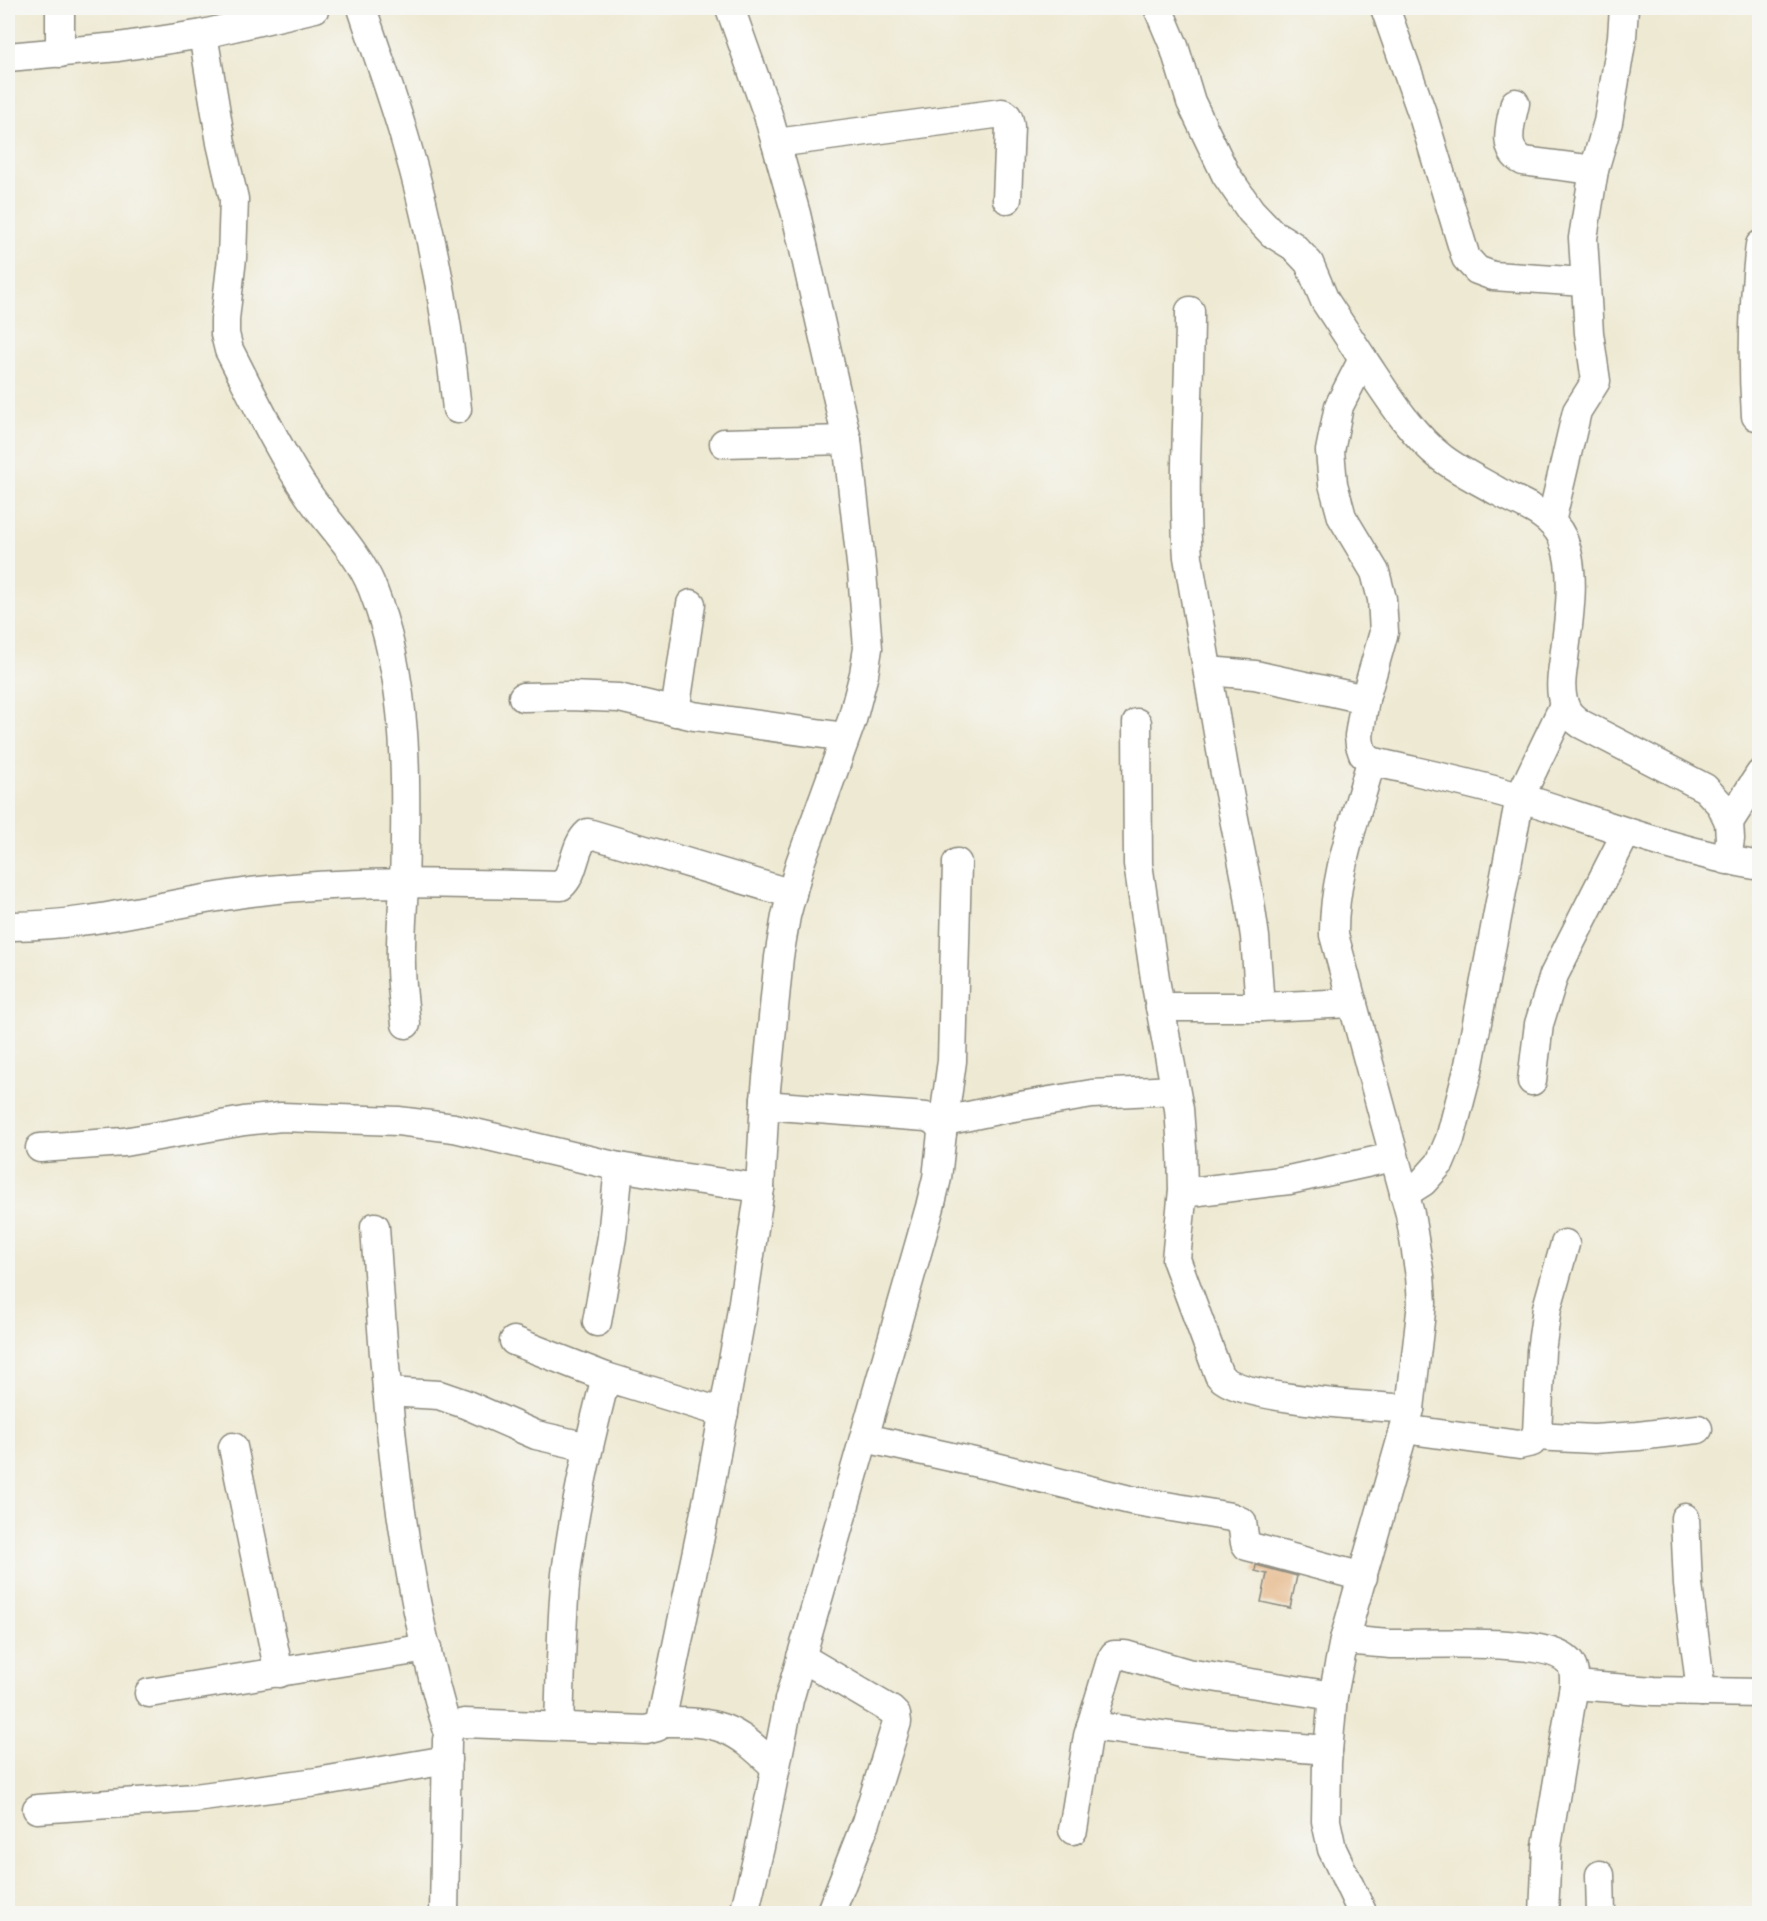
<svg xmlns="http://www.w3.org/2000/svg" width="1767" height="1921" viewBox="0 0 1767 1921" font-family="'Balsamiq Sans',sans-serif">
<style>
.building{fill:#e5b585}
.lines{fill:none;stroke-linecap:round;stroke-linejoin:round}
.minor-casing{stroke:#8c8a7e;stroke-width:31}
.minor{stroke:#fff;stroke-width:28}
</style>
<rect width="100%" height="100%" fill="#f6f6f2"/>
<filter id="ink" filterUnits="userSpaceOnUse"><feTurbulence type="fractalNoise" baseFrequency=".0167" numOctaves="2"/><feDisplacementMap in="SourceGraphic" scale="12" xChannelSelector="R" yChannelSelector="G"/><feConvolveMatrix kernelMatrix="1 2 1 2 8 2 1 2 1" color-interpolation-filters="sRGB"/></filter>
<filter id="wash" filterUnits="userSpaceOnUse"><feTurbulence type="fractalNoise" baseFrequency=".008" numOctaves="4" result="noise"/><feDisplacementMap in="SourceGraphic" scale="24" xChannelSelector="R" yChannelSelector="G"/><feGaussianBlur stdDeviation="1.35" result="paint"/><feColorMatrix in="noise" values="0 0 0 0 0 0 0 0 0 0 0 0 0 0 0 0 0 1.4 0 .05"/><feComposite in="paint" operator="in"/></filter>
<g filter="url(#wash)">
<rect width="100%" height="100%" fill="#eee9d2"/>
<g id="blocks">
<path class="building" d="M1256,1565l41,11 -7,32 -29,-6 6,-28 -12,-3z"/>
</g>
</g>
<g filter="url(#ink)">
<use href="#blocks" fill-opacity="0" stroke="#8c8a7e" stroke-width="1.5"/>
<g class="lines">
<defs>
<g id="minor">
<path d="M362,8c14,43 30,86 43,131 26,88 43,179 52,270"/>
<path d="M730,8l38,107 28,99 51,226 15,132 6,76 -4,26 -12,46 -52,143 -14,53 -7,41 -14,142 4,5 8,2 149,11c9,3 14,7 16,16l-5,45 -7,29 -141,493 -29,147 -16,67"/>
<path d="M1158,8l16,38 17,56 35,73 25,36 21,22 21,13 16,17 16,38 38,58 -24,47 -9,45 3,33 9,33 33,55 7,27 2,33 -19,67 -6,37 1,9 3,9 8,7c50,12 102,22 151,37 79,25 156,54 238,68"/>
<path d="M1385,8l38,108 43,142 11,12 16,6 92,6"/>
<path d="M203,34l18,109 13,56 -2,59 -7,61v15l4,16c25,48 49,100 79,144 21,31 50,58 64,93 37,94 35,197 32,296 -1,28 -4,55 -3,82 0,20 3,40 5,59"/>
<path d="M60,53v-45"/>
<path d="M8,57l110,-10 85,-13 112,-26"/>
<path d="M1515,103c-4,19 -14,47 8,58l71,9"/>
<path d="M776,143l226,-30c7,2 7,7 8,14l-3,72"/>
<path d="M1190,311c0,82 -8,164 -2,246l36,211 24,121 7,48 5,70"/>
<path d="M1363,359c23,34 46,73 79,99 17,13 36,22 55,33 22,12 54,22 65,46 16,35 6,85 2,122 -2,15 -5,30 0,45 3,10 9,14 17,20l124,64 16,17 8,17 1,17 -3,21"/>
<path d="M1756,416c-4,-58 -3,-113 4,-171"/>
<path d="M724,443l123,-3"/>
<path d="M1551,522l26,-111 19,-30 -7,-48 -6,-95 11,-68 14,-48 14,-85 2,-29"/>
<path d="M1208,671l47,4 110,24"/>
<path d="M523,697l46,-1 50,2 75,18 151,21"/>
<path d="M675,712l16,-108"/>
<path d="M1137,723l1,141 18,121 23,124 3,40 1,41 -7,69 43,116c18,25 156,31 191,34"/>
<path d="M1729,822l31,-48"/>
<path d="M8,926c85,1 167,-26 252,-35 100,-12 201,-7 301,-5 15,-13 12,-40 27,-53l204,61"/>
<path d="M1160,1007h100l93,-4"/>
<path d="M1532,1081l7,-57 15,-49 72,-142"/>
<path d="M945,1121l57,-12 90,-15 83,-4"/>
<path d="M942,1133l10,-72 5,-198"/>
<path d="M40,1148l84,-6 120,-21 37,-4 117,4 56,7 165,39 53,9 88,12"/>
<path d="M1183,1193l106,-13 104,-23"/>
<path d="M1404,1194l19,-12 17,-19 10,-24 18,-69 52,-273 44,-92"/>
<path d="M375,1227c11,169 23,341 73,504"/>
<path d="M597,1322l15,-85 7,-70"/>
<path d="M514,1341l92,36 118,36"/>
<path d="M387,1392l52,3 26,9 71,31 52,12"/>
<path d="M1404,1429l115,16 13,-3 5,-9 4,-82 6,-43 18,-64"/>
<path d="M1535,1436l59,3 44,-3 60,-7"/>
<path d="M865,1438l127,28 138,34 101,17 11,5 3,21 2,3 116,31"/>
<path d="M233,1447l46,226"/>
<path d="M1685,1518l3,67 13,107"/>
<path d="M1344,1640c15,1 30,3 46,4 34,1 160,-8 180,19 5,7 4,15 4,22l-27,161 -3,68"/>
<path d="M801,1657l90,53 5,5 1,7 -31,100 -36,92"/>
<path d="M1574,1685l80,6 106,2"/>
<path d="M149,1693l278,-45"/>
<path d="M661,1722c57,-1 73,4 114,45"/>
<path d="M559,1725c2,-50 2,-101 7,-151 8,-67 23,-132 40,-197"/>
<path d="M1091,1726l118,15 119,9"/>
<path d="M37,1809l158,-11 122,-16 130,-22"/>
<path d="M1073,1830l15,-94 23,-76 3,-5h11l62,18 146,23"/>
<path d="M1600,1875l1,39"/>
<path d="M444,1914l3,-174c2,-12 5,-15 17,-17l182,7 11,-3 4,-5 47,-224 32,-176 20,-134 5,-89"/>
<path d="M1363,1914l-31,-65 -6,-28 1,-59 6,-66 11,-56 66,-231 12,-106 -2,-27 -10,-62 -76,-279c-1,-59 22,-117 37,-174"/>
</g>
</defs>
<use href="#minor" class="minor-casing"/>
<use href="#minor" class="minor"/>
</g>
</g>
<rect width="1767" height="1921" fill="none" stroke="#f6f6f2" stroke-width="30"/>
</svg>
